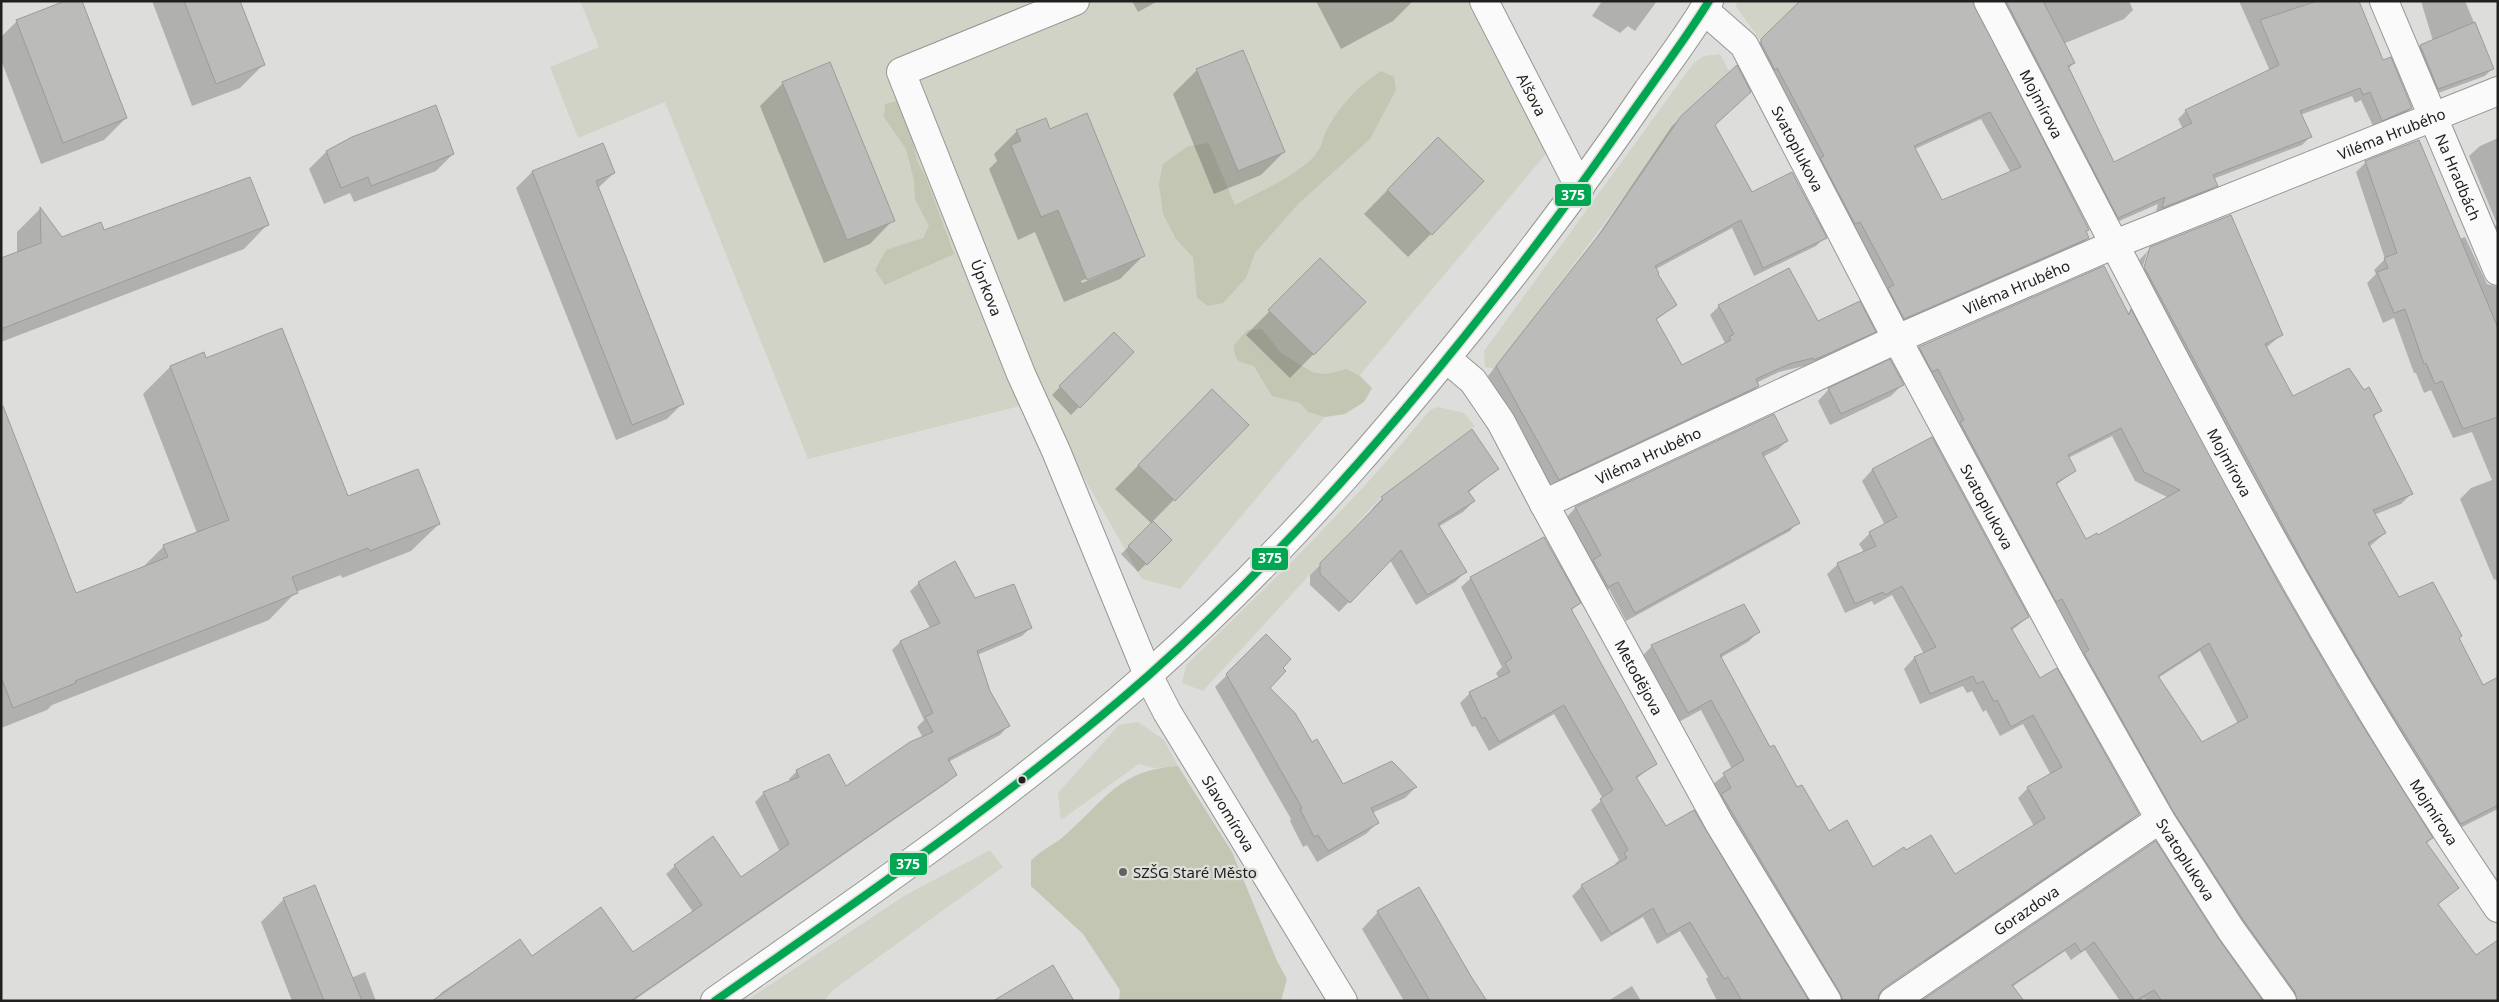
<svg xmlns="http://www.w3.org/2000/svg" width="2499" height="1002" viewBox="0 0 2499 1002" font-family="'Noto Sans',sans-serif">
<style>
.green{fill:#d0d3c6}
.forest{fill:#c2c6b2}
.shadow{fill:#0003;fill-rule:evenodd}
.building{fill:#bbbcb9;stroke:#9b9b9a;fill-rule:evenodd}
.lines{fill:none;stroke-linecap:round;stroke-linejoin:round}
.street-casing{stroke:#969694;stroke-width:30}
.secondary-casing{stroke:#969694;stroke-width:30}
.street{stroke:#fafafa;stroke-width:28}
.secondary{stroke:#fafafa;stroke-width:28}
.bus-1-casing{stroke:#dedfda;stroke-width:11}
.bus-1{stroke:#00a651;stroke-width:8}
.bus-dot{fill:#20211f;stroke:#dedfda;stroke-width:2}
.poi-dot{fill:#626361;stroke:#dedfda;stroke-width:2}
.labels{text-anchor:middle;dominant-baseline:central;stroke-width:4.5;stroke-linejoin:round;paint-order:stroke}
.street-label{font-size:15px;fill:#20211f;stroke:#dedfda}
.poi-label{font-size:15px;fill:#20211f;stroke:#dedfda;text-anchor:start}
.line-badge{stroke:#dedfda;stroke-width:2}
.badge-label{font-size:14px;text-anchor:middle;font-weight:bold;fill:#fff}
</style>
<rect width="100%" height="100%" fill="#dddedb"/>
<g class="green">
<path d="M580,1h904l72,141 -376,447 -38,-10 -102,-178 -232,58 -143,-357 -87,36 -28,-71 49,-20z"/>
<path d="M1737,1h67l-42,41 -26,-35z"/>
<path d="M1720,54l11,21 -50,45 -185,249 -11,-2 -1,-16 209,-287 11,-8z"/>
<path d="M1438,407l26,6 11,13 -94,71 -178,194 -21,-8 4,-18c85,-82 169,-163 244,-255z"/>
<path d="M1138,722l26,18 14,26 -24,2 -15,-4 -78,56 -3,-27 61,-68z"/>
<path d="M990,850l13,17 -170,123 -9,11h-78l158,-105z"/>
</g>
<g class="forest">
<path d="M1381,71l13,6 2,13 -26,49 -72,65 -43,49 -9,25 -23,25 -15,3 -11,-8 -4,-41 -17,-18 -13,-25 -4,-30 4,-20 25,-18 21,-3 26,62c23,-13 69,-32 83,-54 5,-7 5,-15 9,-22 14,-25 30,-42 54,-58z"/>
<path d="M898,101l10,13 9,47 9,17 28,76 -69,31 -10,-15 11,-20 37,-12 6,-12 -14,-27 -1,-19 -8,-31 -22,-32 1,-13z"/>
<path d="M1262,329l19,24 33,20 13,1 19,-5 14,7 12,12 -8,14 -19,12 -20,3 -17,-5 -8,-9 -28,-7 -18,-30c-16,-5 -19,-3 -20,-21l13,-15z"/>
<path d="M1178,766l54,86 45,109 10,18 -6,22h-162l1,-11 -37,-56 -52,-48v-25c9,-11 23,-16 33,-25 42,-36 54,-66 114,-70z"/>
</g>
<g class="shadow">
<path d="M152,1h87l24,64 -23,23 -48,18z"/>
<path d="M1132,1h26l-20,11z"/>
<path d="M1316,1h97l-20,20 -52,28z"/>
<path d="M1602,1h55l-22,30 -7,-5 -8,7 -28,-17z"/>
<path d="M1802,1l171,8 115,221 -3,2 3,6 -8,8 -184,80 -143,-277zM1981,119l30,54 -69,29 -27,-53z"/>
<path d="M1993,1h136l4,9 -9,9 -61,25 11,19 -6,6 46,95 69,-35 -5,-10 8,-8 84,-40 -31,-70h118l26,60 28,47 -8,8 -29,12 -13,-28 -6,3 -3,-7 -52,19 10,22 -8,8 -89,34 3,7 -8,8 -53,21 3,-11 -48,21z"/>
<path d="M2421,1h44l28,67 -8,8 -55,20 -18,-42 8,-8 13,-5z"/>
<path d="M17,21l109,97 -22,22 -63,24 -40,-104v-23z"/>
<path d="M1197,70l87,82 -23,23 -47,19 -41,-100z"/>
<path d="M783,83l110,137 -23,24 -46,19 -64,-157z"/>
<path d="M1682,117l32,8 37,69 74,43 -9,9 -62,30 -22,-48 -76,41v5l19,31 -20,16 27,46 43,-24 -15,-28 9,-9 155,26 -9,8 -60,28 -1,-2 -25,6 -23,11 2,3 -9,9 -199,92 -62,-111 106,-135 78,-115z"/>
<path d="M1017,131h33l94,124 -24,24 -56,23 -29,-70 -17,8 -29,-71 8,-8 -3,-7zM1117,266v2l-35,15 -1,-2z"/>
<path d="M2498,138v127l-13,-30 12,-11 -28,-68 11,-10z"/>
<path d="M603,145l11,28 -17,16 86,214 -16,16 -51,21 -100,-252 16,-16z"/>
<path d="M326,152l127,2 -17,17 -82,31 -4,-9 -26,11 -15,-35z"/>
<path d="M1415,162l16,72 -23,23 -44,-43z"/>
<path d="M2366,162l93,77 6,-2 22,47 11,3v296l-3,-4 -1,1 -34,-81 11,-11 21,-8 -20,-48 -19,6 -22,-48 -7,3 -8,-20h-2l-20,-55 -11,5 -16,-40 9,-9 -2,-4 11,-11 -29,-87z"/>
<path d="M40,209l22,29 41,-6 164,-7 -23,24 -243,93v-82l16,-6v-22z"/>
<path d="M2151,248l130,87 -15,13 26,50 72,-7 16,19 -7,8 38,76 -10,10 -27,11 11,18 -16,14 30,52 59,39 40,75v96l-48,24 -316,-555 6,-19zM2147,253h2l-6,20 -2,-1z"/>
<path d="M1320,260l45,42 -75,76 -44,-43z"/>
<path d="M2130,311l148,273 65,113 89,141 -6,6 32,44 -21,17 61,96h-212l-121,-181 -254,-464 9,-8 207,-33zM2112,436l23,45 34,17 -71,39 -12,4 -30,-56 19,-14 -7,-13zM2200,651l38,73 -37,20 -43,-66z"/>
<path d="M1114,333l19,19 -62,63 -19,-20z"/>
<path d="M203,354l2,6 142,138 92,26 -28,27 -69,27 -1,-3 -45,17 -27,28 -217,85 -5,5 -46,18v-294l74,161 65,-25 24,-24 33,-13 -54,-139 27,-27z"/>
<path d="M1902,385l-11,11 -61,29 -12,-24 11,-12z"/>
<path d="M1189,414l59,11 -96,97 18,18 -32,32 -17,-18 31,-30 -37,-35z"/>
<path d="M1773,415l14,26 -9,8 -15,8 35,65 -8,9 -164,90 -17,-32 -10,6 -14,-25 7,-7 -25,-46 8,-9z"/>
<path d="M1471,431l26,38 -29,24 6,8 -11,11 -25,15 27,45 -10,10 -39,23 -26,-45 -51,52 -29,-27v-10l63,-64 -1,-2 10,-11z"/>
<path d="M1932,439l96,178 -17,14 28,49 99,134 -11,10 -202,139 -8,-12 -73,50h-15l-116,-217 19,-15 -31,-59 -24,13 -35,-67 10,-10 106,-14 -10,10 -28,16 50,91 27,40 31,43 45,37 33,-17 48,24 80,-50 -16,-28 10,-10 23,-13 -28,-51 -23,12 -14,-26 -3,2 -11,-21 -5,2 -4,-7 -43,18 -16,-35 10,-11 10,-4 -32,-59 -18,10 -2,-4 -27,12 -18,-39 11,-10 26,-12 -5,-8 11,-11 15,-8 -23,-44 10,-11z"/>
<path d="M1471,578l108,25 -8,8 84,153 -19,15 29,49 142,173h-90l-11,-22 2,-2 -28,-46 -23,13 -14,-27 -42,25 -29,-46 10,-10 34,-20 -1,-2 4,-4 -28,-50 12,-11 -49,-85 -65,37 -14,-25 -3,1 -12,-24 10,-10 29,-14 -3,-6 6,-6 -41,-80z"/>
<path d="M919,583l55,17 57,27 -9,9 -45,19 12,36 19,35 -8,9 -52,27 7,13 -8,8 -314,218h-199l8,-9 78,-52 12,18 101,-5 60,-41 -27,-38 9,-8 65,13 40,-27 -25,-50 8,-8 27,-12 -1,-3 8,-8 49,17 77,-50 -6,-11 7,-7 -32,-70 8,-8 30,-14 -20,-37z"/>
<path d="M1266,636l2,52 74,98 74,1 -11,11 -33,15 5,10 -11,11 -49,28 -10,-17 -4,2 -13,-26 1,-2 -76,-132z"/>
<path d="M2155,843l62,96 44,62h-114l-3,-3 -4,3h-20l-35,-51 -14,10 -6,-9 -53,36 -78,14z"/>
<path d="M1418,889l68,112h-82l-42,-72 16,-17z"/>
<path d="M284,899l67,79 14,-6 11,29h-84l-31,-79z"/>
<path d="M1632,986l9,15h-33z"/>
</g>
<g class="building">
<path d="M65,1h17l45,117 -64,25 -47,-123z"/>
<path d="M184,1h56l25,64 -49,19z"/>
<path d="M1800,1h173l116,229 -3,1 3,7 -185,81 -16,-31 6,-3 -34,-63 -5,2 -35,-66 4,-2 -47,-88 -2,2 -14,-27v-4zM1990,112l31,55 -79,33 -28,-54z"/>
<path d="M2006,1h37l32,62 -7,3 46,96 78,-39 -7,-13 94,-45 -19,-45 57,-19h42l24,59 8,-3 21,51 -30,13 -12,-29 -7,3 -3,-7 -60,23 12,26 -99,38 5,11 -56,22 3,-11 -47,21z"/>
<path d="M2475,22l19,47 -56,20 -18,-44z"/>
<path d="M1243,50l42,102 -47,19 -42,-102z"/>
<path d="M830,62l65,159 -48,19 -65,-158z"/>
<path d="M1737,65l14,27 -36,33 37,67 40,-20 35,66 -64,30 -22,-48 -86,46 4,7 -1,1 19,31 -21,14 26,46 49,-25 -2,-3 5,-3 -16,-29 71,-37 29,53 42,-20 16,31 -62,28 -1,-2 -24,6 -33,15 3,7 -200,94 -63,-114 106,-135 79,-115z"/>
<path d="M436,105l18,49 -83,32 -3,-9 -27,11 -15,-37 26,-14z"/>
<path d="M1087,113l58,143 -58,24 -29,-70 -17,7 -30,-72 10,-4 -5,-11 30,-12 4,11z"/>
<path d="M1438,137l46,44 -52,54 -45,-45z"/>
<path d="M2419,140l79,188v89l-35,12 -21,-48 -7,3 -9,-21 -2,1 -19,-55 -11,4 -17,-41 11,-4 -4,-10 13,-5 -32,-92z"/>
<path d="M603,143l12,30 -19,8 88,223 -52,21 -100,-254z"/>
<path d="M250,177l19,48 -268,104v-71l40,-15 -1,-36 22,30 39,-15 3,8z"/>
<path d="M2231,215l52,120 -18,9 28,52 56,-28 15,22 5,-3 13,24 -9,4 40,79 -40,16 13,23 -18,10 31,54 34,-15 29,54 -3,2 24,47 15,-8v128l-37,19 -90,-144 -65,-112 -162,-301 6,-20z"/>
<path d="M1320,258l46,44 -52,53 -46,-45z"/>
<path d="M2104,266l25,49 2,-6 148,275 65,112 89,142 -7,4 33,46 -21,16 38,51 22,-15v61h-201l-2,-9 -51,-71 -71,-110 -89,-158 5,-3 -27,-51 -6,3 -96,-180 4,-2 -26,-51 -6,3 -13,-25zM2121,428l23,44 36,18 -82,45 -1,-2 -11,6 -30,-56 20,-12 -8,-16zM2209,643l39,74 -46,25 -44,-66z"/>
<path d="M282,328l66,168 70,-27 22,55 -70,27 -2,-3 -76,29 6,16 -223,88 1,2 -63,25 -12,-31v-270l2,-1 73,187 92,-36 -5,-12 66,-25 -59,-154 34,-14 2,6z"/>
<path d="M1114,332l20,20 -54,56 -21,-22z"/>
<path d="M1890,359l14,26 -63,29 -13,-26z"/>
<path d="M1212,389l37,36 -74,76 -37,-36z"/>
<path d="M1774,414l14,27 -26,12 38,70 -165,90 -17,-31 -10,5 -15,-27 8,-5 -26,-48z"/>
<path d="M1472,429l27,40 -31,22 7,10 -37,23 29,48 -40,23 -26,-45 -51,53 -30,-29v-11l63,-64 -2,-2z"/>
<path d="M1932,437l97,180 -18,11 29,50 17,-10 82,146 -255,174 -5,6 -1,7h-35l-3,-8 -119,-199 10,-6 -8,-15 21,-13 -33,-60 -23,13 -37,-68 93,-41 16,28 -40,23 50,92 4,-2 23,42 5,-2 27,46 18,-11 26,47 31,-20 2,3 25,-15 24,39 90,-56 -18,-31 35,-20 -29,-52 -22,12 -14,-27 -3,2 -11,-21 -6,3 -4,-8 -43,18 -16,-37 22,-10 -34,-61 -17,9 -2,-3 -28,12 -18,-41 39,-17 -7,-14 28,-15 -25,-48z"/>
<path d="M1153,521l19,19 -25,25 -19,-19z"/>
<path d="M1544,537l37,66 -10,6 86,155 -21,13 30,49 28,-16 115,191h-67l-14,-24 -4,2 -34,-57 -23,13 -14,-27 -42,26 -30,-49 46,-27 -3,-5 4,-3 -28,-51 13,-9 -49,-85 -65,37 -14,-25 -3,2 -13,-27 41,-20 -5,-9 7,-5 -42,-81z"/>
<path d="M955,561l20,37 39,-14 18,44 -55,23 13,40 20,35 -62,33 9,16 -326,226h-199l88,-62 12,17 69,-49 32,45 69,-47 -28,-40 39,-29 28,41 48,-33 -26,-52 36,-15 -3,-7 33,-16 17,32 64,-44 23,-10 -8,-15 8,-4 -33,-72 40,-18 -22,-41z"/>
<path d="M1266,634l25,25 -8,9 3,3 -16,17 25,25 17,29 5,-3 26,45 49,-23 25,26 -46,21 8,15 -51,28 -10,-16 -4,2 -14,-28 2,-1 -76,-134z"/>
<path d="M2156,841l62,97 45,63h-101l-8,-11 -19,11 -41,-59 -13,10 -6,-9 -63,42 12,16h-103z"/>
<path d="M315,885l47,116h-38l-41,-103z"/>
<path d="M1419,887l53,91 15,23h-57l-53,-90z"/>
<path d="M1053,965l21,36h-81z"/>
</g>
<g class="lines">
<defs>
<g id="street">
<path id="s1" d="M1075,1l-174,71 120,302 35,77 92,224 19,37 176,289"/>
<path id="s2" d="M1484,1l96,187"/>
<path id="s3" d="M1988,1c161,307 313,620 510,907"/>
<path id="s4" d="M2384,1l114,270"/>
<path id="s5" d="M1704,10l40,35 153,294 174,323 89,157 71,111 51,71"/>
<path id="s6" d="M1447,359l26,22 28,41 43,82 175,319 108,178"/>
<path id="s7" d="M1544,504l353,-165 218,-95 383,-153"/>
<path id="s8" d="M1893,1001l267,-182"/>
</g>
<path id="secondary" d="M715,1001c148,-104 298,-206 433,-326 139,-123 260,-266 374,-412 44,-57 86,-114 126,-173 21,-29 43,-58 61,-89"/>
</defs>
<use href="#street" class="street-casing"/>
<use href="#secondary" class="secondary-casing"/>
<use href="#street" class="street"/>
<use href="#secondary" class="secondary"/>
<defs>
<path id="bus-1" d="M715,1001c148,-104 298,-206 434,-326 149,-133 279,-287 399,-446 35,-46 67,-93 100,-139 21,-30 42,-58 61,-89"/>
</defs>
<use href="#bus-1" class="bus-1-casing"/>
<use href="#bus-1" class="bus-1"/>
</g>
<circle class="bus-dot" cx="1022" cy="780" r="4.5"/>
<circle class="poi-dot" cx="1123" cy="872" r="5"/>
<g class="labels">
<g class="street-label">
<text stroke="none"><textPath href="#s2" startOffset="105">Alšova</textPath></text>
<text stroke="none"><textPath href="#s3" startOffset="116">Mojmírova</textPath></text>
<text stroke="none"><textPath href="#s7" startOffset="925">Viléma Hrubého</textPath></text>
<text stroke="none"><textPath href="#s5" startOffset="170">Svatoplukova</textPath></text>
<text stroke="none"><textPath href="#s4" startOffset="191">Na Hradbách</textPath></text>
<text stroke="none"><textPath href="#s1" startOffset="420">Úprkova</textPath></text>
<text stroke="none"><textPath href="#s7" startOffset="520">Viléma Hrubého</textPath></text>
<text stroke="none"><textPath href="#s7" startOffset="115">Viléma Hrubého</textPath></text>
<text stroke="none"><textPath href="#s3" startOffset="521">Mojmírova</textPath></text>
<text stroke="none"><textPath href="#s5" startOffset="575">Svatoplukova</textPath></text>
<text stroke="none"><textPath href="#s6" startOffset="374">Metodějova</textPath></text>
<text stroke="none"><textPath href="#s3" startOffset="926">Mojmírova</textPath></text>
<text stroke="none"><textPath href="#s1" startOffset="1000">Slavomírova</textPath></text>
<text stroke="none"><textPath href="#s5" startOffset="980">Svatoplukova</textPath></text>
<text stroke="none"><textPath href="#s8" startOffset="161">Gorazdova</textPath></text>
</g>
<g class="poi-label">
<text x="1133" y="872">SZŠG Staré Město</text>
</g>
</g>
<g class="line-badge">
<rect x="1554" y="183" width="38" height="24" rx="5" fill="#00a651"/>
<rect x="1251" y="547" width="38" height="24" rx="5" fill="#00a651"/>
<rect x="889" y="852" width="39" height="24" rx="5" fill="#00a651"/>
</g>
<g class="badge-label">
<text x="1573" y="200">375</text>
<text x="1270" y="563">375</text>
<text x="908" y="869">375</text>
</g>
<rect width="2499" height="1002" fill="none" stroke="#20211f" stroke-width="5"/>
</svg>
